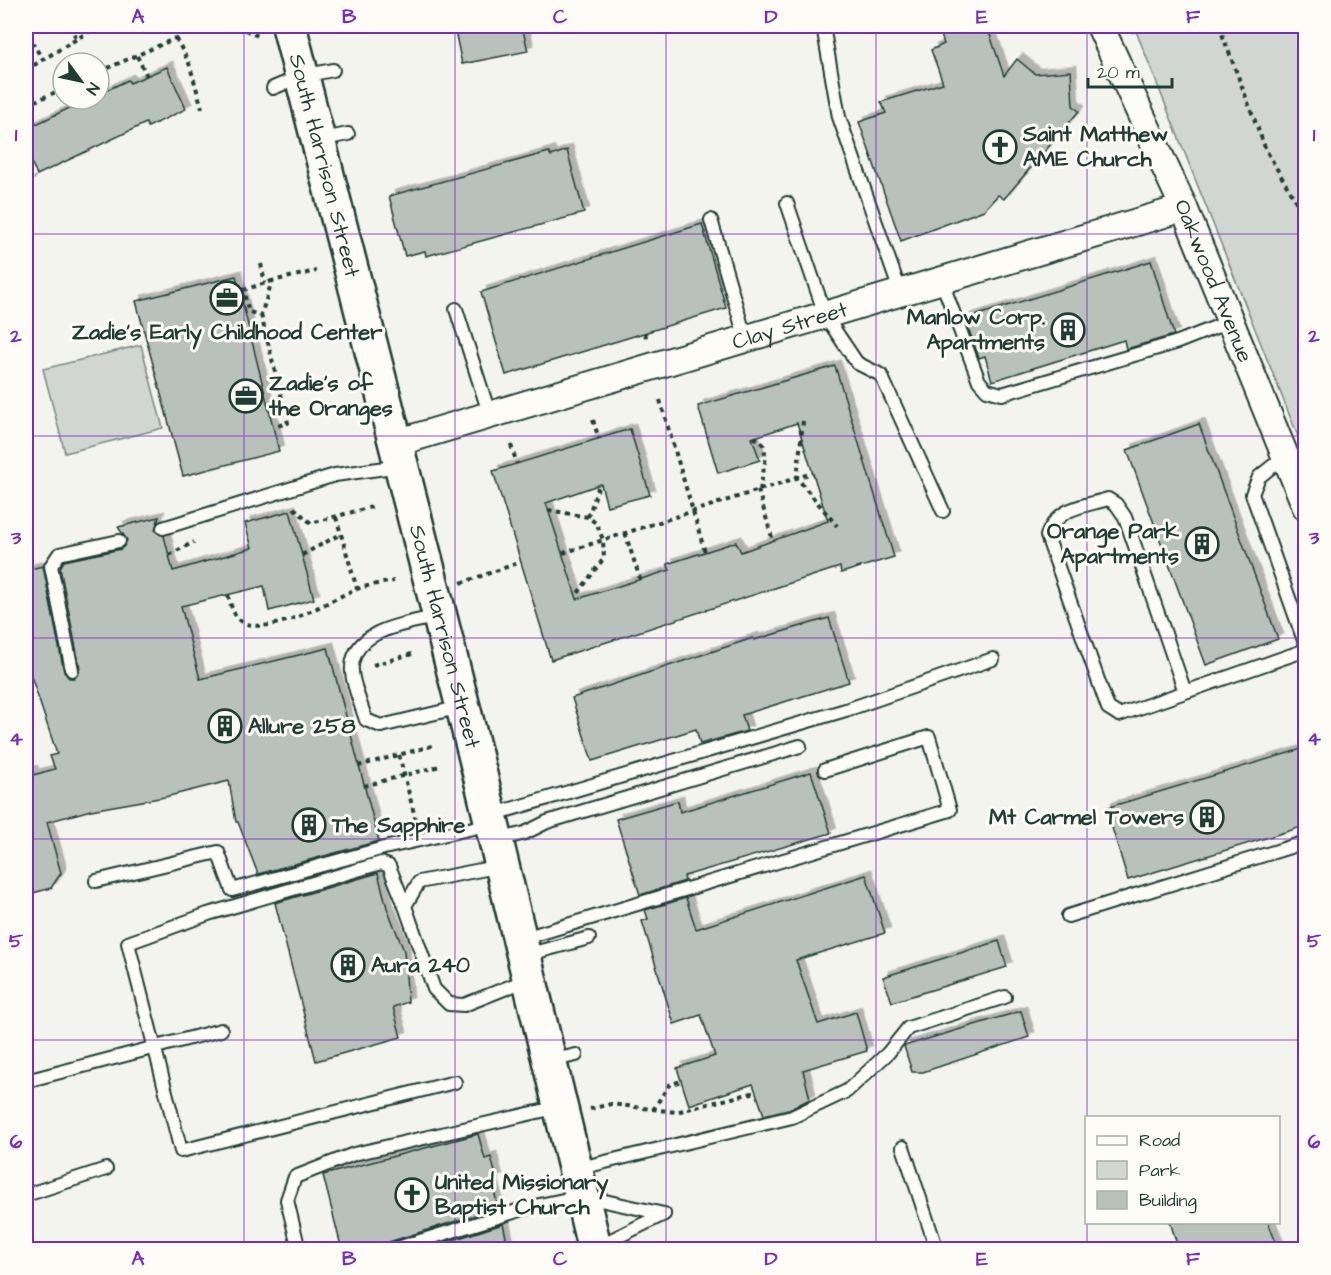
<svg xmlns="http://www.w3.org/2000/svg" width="1331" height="1275" viewBox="0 0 1331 1275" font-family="'Architects Daughter',sans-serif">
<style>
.green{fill:#d1d6d1;stroke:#788a82;stroke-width:1.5}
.building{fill:#b9c1bb;stroke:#1f3d34;stroke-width:1.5;filter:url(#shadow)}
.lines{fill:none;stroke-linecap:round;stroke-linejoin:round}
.service-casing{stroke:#1f3d34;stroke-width:16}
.minor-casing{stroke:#1f3d34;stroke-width:30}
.secondary-casing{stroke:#1f3d34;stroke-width:38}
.path{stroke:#1f3d34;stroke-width:4;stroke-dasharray:4.5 4.5;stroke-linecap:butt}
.service{stroke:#fdfcf7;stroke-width:12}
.minor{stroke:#fdfcf7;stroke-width:26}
.secondary{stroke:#fdfcf7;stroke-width:33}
.grid{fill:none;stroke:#7b2cbf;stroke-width:1.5;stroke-opacity:0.55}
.labels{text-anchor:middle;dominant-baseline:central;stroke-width:6;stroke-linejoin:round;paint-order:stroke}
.poi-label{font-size:22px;font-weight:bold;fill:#1f3d34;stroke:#fdfcf7;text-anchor:start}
.street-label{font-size:22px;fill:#1f3d34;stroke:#fdfcf7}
.neatline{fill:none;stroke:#7b2cbf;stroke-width:2}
.grid-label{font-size:20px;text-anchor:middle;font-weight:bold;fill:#7b2cbf}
</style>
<defs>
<filter id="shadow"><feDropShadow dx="5.5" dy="-5.5" stdDeviation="0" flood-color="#0004"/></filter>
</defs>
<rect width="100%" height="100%" fill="#f4f4ef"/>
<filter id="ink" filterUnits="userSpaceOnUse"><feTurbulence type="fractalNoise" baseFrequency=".0167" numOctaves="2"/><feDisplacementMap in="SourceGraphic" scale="12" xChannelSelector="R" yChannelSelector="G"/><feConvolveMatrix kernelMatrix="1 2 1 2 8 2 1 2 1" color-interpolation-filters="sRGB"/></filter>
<g filter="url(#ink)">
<g class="green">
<path d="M1134,26h171v428z"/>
<path d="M141,345l22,83 -98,25 -22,-84z"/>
</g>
<g class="building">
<path d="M454,26h68l6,25 -66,13z"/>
<path d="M938,26h49l17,50 13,-17 18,15 36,-3 2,35 6,5 -75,88 -6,-4 -14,15 -83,31 -42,-119 27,-9 -5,-11 62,-19 -12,-33 13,-6z"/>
<path d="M167,67l19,42 -38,18 -2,-4 -109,52 -11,-24v-22l62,-30h11v-5l29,-14 2,3z"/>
<path d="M567,150l17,63 -158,43 -1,-5 -20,5 -16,-60 160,-44 2,4z"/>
<path d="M702,224l24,84 -220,67 -25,-83z"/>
<path d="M1151,261l23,74 -48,14 -2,-9 -132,41 -7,-25 -6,2 -14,-39z"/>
<path d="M236,276l43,175 -96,25 -47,-175z"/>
<path d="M835,366l59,191 -53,16 -1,-6 -289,93 -58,-189 137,-42 20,66 -43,11 -6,-22 -55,19 31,96 93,-29 -3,-6 69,-22 5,10 87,-31 -31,-98 -45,15 8,22 -42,13 -20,-67z"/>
<path d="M1199,424l79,215 -72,26 -79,-215z"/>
<path d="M290,511l24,88 -45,12 -5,-25 -83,20 19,73 128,-31 51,193 -121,33 -20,-52h-2l-7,-41 -64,16 -74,13 -44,12 14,51 -10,15 -25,7v-123l6,-1 1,4 22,-6 -5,-13 7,-2 -31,-93v-91l17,-4 21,106 5,6h5l6,-10 -20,-100 4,-7 57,-12 6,-9 -9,-13 41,-10 -4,13 9,6 9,35 79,-23 -7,-25z"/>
<path d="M829,618l20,64 -107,33 5,16 -47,13 -4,-15 -104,32 -20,-63 181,-60 1,2z"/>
<path d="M1305,748v78l-177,54 -22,-72z"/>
<path d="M811,772l20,61 -147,43 1,5 -45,14 -24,-76 62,-18 2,11z"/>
<path d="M378,873l9,35 17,43 4,51 -15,5 8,30 -85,24 -41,-158z"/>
<path d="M866,875l19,58 -89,27 22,64 38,-12 11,39 -64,19 7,29 -18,9 -28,7 -11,-31 -64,21 -12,-37 38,-12 -14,-41 -27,9 -32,-103 6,-2 -3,-9 41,-12 10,31z"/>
<path d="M999,941l8,26 -115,35 -9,-25z"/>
<path d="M1021,1011l8,26 -106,35h-11l-8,-26z"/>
<path d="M478,1134l7,25 6,-2 6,23 -5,1 6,27 -109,34 -6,8h-41l-19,-75z"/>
<path d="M1170,1222h98l11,28h-100z"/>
<path d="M503,1224l6,26h-88z"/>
</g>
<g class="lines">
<defs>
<g id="service">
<path d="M823,26l16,91 62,177"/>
<path d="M273,88l29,-12 31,-6"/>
<path d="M319,140l29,-6"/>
<path d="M787,203l39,114 31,46 24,12 62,136"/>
<path d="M711,220l35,120"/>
<path d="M942,282l37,99 8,9 15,4 176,-52 53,-21"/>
<path d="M456,309l34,107"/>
<path d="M1286,455l-27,22 -7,17 54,152"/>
<path d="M163,528l172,-53 65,-9"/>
<path d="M438,616c-28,8 -82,11 -86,50 -2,12 10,41 14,54l15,6 80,-19"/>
<path d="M72,670l-21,-104 8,-12 60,-13"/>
<path d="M1185,692l-60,-175 -9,-13 -8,-5c-27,8 -51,8 -61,37l61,172 11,7 187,-65"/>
<path d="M491,815l358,-106 144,-50"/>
<path d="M498,840l27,-7 22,-11 253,-76"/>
<path d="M501,866l-82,16 -14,24 29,83 15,15 15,1 65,-26"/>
<path d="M96,881l122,-29 14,38 152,-42 107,-24"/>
<path d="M405,906l-16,-40 -8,-3 -173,51 -80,29 53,208 274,-69"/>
<path d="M1068,916l238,-74"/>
<path d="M521,939l429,-129 -21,-73 -104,33"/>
<path d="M526,955l63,-17"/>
<path d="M550,1061l26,-6"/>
<path d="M26,1081l195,-51"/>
<path d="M903,1147l34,103"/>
<path d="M576,1169l216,-52 55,-26 41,-38 20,-25 97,-31"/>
<path d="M26,1195l80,-26"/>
<path d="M595,1248l69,-34"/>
<path d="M299,1250l-12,-50 8,-23 59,-23 205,-47"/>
<path d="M391,1250l139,-43 52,-11 82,18"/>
</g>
<g id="minor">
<path id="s1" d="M1100,26l84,182 122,299"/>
<path id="s2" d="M396,443l788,-235"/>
</g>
<g id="secondary">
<path id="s3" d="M289,26l186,728 120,496"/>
</g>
</defs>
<use href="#service" class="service-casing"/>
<use href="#minor" class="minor-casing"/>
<use href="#secondary" class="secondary-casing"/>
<g class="path">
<path d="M69,26l8,13"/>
<path d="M237,26l21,10"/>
<path d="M1219,26l47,124 40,69"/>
<path d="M1131,31l45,-5"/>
<path d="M176,38l13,25 13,45"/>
<path d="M32,42l11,18"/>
<path d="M137,56l10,20"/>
<path d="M26,70l72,-44"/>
<path d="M99,72l77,-34 10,-12"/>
<path d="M100,72l8,18"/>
<path d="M68,99l4,7"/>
<path d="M26,105l37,-16"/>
<path d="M26,105l9,19"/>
<path d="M26,174l9,4"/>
<path d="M261,264l4,19"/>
<path d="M243,290l29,-9"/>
<path d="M240,291l3,-1 6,22 12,3 11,-34 44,-10"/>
<path d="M261,315l27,108 -15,4"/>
<path d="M645,333l2,8"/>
<path d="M660,400l45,152"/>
<path d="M593,420l6,19"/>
<path d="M803,421l-6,57 40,48"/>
<path d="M754,437l9,7 3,13 -6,33"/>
<path d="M511,445l6,19"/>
<path d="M758,490l15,51"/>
<path d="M294,508l17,15 64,-17"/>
<path d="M548,510l40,7 9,7 6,16 1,18 -28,38"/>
<path d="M336,517l21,72"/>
<path d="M588,517l11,-32"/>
<path d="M625,533l15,46"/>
<path d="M563,553l249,-80"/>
<path d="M169,555l25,-13"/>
<path d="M302,555l39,-21"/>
<path d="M461,583l60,-21"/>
<path d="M228,595c3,11 6,25 19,29 32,10 81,-24 110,-35 12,-4 25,-6 37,-8"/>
<path d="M373,665l39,-11"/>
<path d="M399,755l17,66"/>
<path d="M358,766l77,-21"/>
<path d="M364,786l76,-20"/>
<path d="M590,1109l21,-5 65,8 80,-20"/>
<path d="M653,1110l16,-25 12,-4"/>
</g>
<use href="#service" class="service"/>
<use href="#minor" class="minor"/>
<use href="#secondary" class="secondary"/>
</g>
</g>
<path class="grid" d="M244,26v1224M455,26v1224M666,26v1224M876,26v1224M1087,26v1092M26,234h1280M26,436h1280M26,638h1280M26,839h1280M26,1040h1280M1087,1222v28"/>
<defs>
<symbol id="church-ring" viewBox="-11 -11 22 22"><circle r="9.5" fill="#fdfcf7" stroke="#1f3d34" stroke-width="1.5"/><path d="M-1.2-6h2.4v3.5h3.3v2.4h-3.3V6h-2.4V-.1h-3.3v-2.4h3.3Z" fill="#1f3d34"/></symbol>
<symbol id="office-ring" viewBox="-11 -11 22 22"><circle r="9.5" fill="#fdfcf7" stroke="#1f3d34" stroke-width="1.5"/><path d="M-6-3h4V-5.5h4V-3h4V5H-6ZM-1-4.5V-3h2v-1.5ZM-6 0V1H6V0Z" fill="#1f3d34"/></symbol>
<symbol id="building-ring" viewBox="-11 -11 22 22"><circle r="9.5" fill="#fdfcf7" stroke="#1f3d34" stroke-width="1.5"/><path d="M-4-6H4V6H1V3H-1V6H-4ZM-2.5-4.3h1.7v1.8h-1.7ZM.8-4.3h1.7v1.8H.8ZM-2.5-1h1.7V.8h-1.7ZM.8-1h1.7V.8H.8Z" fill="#1f3d34"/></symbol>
</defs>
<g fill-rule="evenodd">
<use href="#church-ring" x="981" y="128" width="38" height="38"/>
<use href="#office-ring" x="208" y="279" width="38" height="38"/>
<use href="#building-ring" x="1049" y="311" width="38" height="38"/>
<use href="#office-ring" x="227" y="377" width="38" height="38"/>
<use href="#building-ring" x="1183" y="525" width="38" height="38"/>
<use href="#building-ring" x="206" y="707" width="38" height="38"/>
<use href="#building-ring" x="1188" y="798" width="38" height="38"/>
<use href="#building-ring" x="290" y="806" width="38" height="38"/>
<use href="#building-ring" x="329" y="946" width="38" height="38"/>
<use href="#church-ring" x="393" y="1176" width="38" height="38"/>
</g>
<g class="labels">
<g class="poi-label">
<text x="1023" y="134">Saint Matthew<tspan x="1023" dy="25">AME Church</tspan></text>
<text x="1045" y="317" text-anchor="end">Manlow Corp.<tspan x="1045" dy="25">Apartments</tspan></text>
<text x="227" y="332" text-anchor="middle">Zadie's Early Childhood Center</text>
<text x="269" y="383">Zadie's of<tspan x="269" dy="25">the Oranges</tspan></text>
<text x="1179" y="531" text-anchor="end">Orange Park<tspan x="1179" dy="25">Apartments</tspan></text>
<text x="248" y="726">Allure 258</text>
<text x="1184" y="817" text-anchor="end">Mt Carmel Towers</text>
<text x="332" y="825">The Sapphire</text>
<text x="371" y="965">Aura 240</text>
<text x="435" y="1182">United Missionary<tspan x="435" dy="25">Baptist Church</tspan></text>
</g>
<g class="street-label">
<text stroke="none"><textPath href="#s3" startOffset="144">South Harrison Street</textPath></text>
<text stroke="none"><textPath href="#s1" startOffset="279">Oakwood Avenue</textPath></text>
<text stroke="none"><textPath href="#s2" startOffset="411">Clay Street</textPath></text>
<text stroke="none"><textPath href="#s3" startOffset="630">South Harrison Street</textPath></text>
</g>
</g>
<rect width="1331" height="1275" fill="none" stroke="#fdfcf7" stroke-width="66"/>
<rect x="1085" y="1116" width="195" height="108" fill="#fdfcf7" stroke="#a4b0a9" stroke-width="1.5"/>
<rect x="1097" y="1136" width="30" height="9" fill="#fdfcf7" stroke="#a4b0a9" stroke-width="1.5"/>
<text x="1139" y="1146" font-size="18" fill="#1f3d34">Road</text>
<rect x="1097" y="1161" width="30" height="18" fill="#d1d6d1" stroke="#a4b0a9" stroke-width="1.5"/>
<text x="1139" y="1176" font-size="18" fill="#1f3d34">Park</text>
<rect x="1097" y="1191" width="30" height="18" fill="#b9c1bb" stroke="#a4b0a9" stroke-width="1.5"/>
<text x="1139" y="1206" font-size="18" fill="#1f3d34">Building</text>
<g transform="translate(81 81) rotate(123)"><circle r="28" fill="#fdfcf7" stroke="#a4b0a9" stroke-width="1.5"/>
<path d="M0-4.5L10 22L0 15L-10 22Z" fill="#1f3d34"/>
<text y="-9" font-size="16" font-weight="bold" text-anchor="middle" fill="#1f3d34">N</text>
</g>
<path d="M1088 78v9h84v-9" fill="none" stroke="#1f3d34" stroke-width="3"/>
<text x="1097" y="78" font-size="18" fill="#1f3d34" stroke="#fdfcf7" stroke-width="4.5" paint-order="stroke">20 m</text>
<rect x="33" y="33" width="1265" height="1209" class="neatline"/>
<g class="grid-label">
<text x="138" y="23">A</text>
<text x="349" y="23">B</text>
<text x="560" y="23">C</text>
<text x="771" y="23">D</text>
<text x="982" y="23">E</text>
<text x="1193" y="23">F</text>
<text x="16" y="141">1</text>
<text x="1314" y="141">1</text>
<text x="16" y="342">2</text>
<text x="1314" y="342">2</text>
<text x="16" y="544">3</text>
<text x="1314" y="544">3</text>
<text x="16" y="745">4</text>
<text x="1314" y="745">4</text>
<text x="16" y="947">5</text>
<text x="1314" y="947">5</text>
<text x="16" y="1148">6</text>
<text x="1314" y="1148">6</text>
<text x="138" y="1265">A</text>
<text x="349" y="1265">B</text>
<text x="560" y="1265">C</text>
<text x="771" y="1265">D</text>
<text x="982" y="1265">E</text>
<text x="1193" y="1265">F</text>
</g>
</svg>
